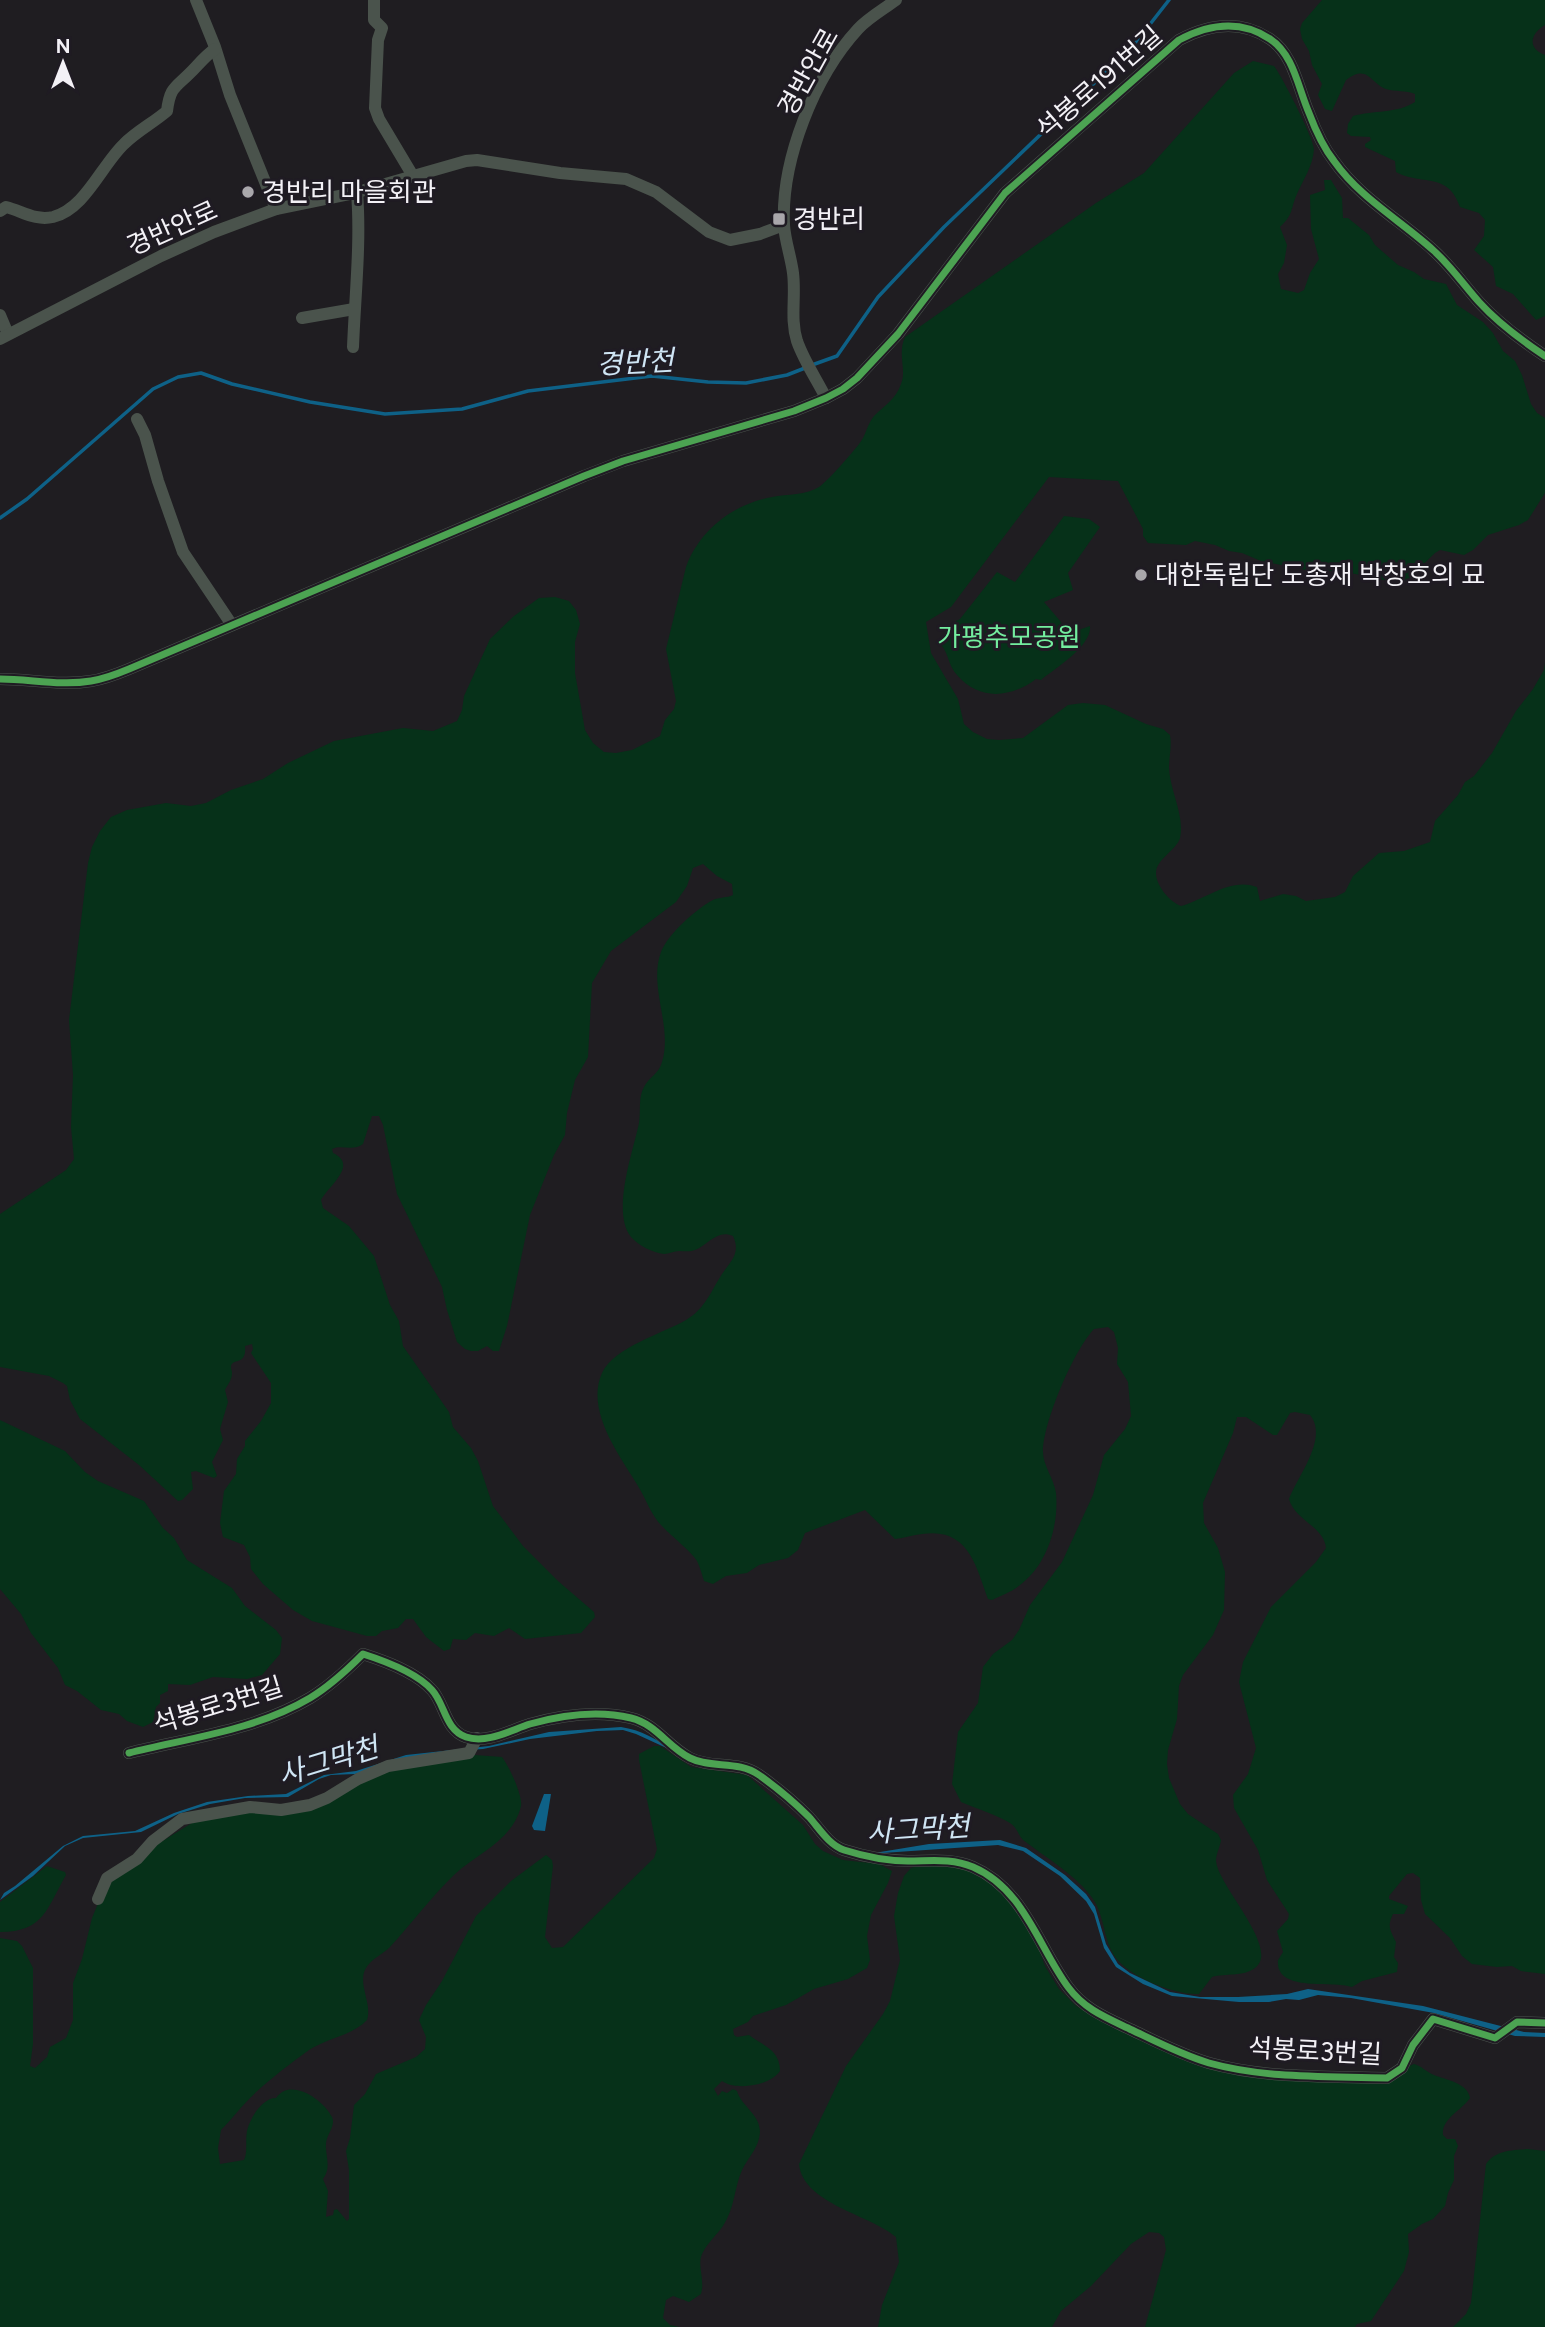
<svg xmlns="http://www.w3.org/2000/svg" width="1545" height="2327" viewBox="0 0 1545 2327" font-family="Figtree,'Noto Sans KR',sans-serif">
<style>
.green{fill:#063119}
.water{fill:#0e6187}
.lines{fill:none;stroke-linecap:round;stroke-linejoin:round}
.stream{stroke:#0e6187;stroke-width:3.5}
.minor{stroke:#4a534c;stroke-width:12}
.cycleway-casing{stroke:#1f1b23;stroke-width:11}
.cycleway{stroke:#4ca352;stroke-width:7}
.poi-dot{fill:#a9a7ab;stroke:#1f1b23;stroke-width:2.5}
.labels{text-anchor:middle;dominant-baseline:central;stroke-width:6;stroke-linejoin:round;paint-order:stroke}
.street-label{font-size:26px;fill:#f3f1f6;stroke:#1f1b23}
.poi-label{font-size:26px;fill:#f3f1f6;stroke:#1f1b23;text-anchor:start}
.park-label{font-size:26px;fill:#74ed9f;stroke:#1f1b23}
.water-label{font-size:28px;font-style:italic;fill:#cfe5f4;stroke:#1f1b23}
</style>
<rect width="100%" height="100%" fill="#1f1d21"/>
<g class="green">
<path d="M1322,0h223v25c-15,9 -18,23 0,30v261l-9,4 -23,-26 -17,-8 -3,-19 -19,-17 10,-14 1,-16 -6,-7 -19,-6c-12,-36 -39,-21 -64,-35l-1,-11 -30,-14v-3l6,-4 -1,-3 -19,-1 -4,-3 1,-9 5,-8c21,-6 43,-2 62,-14v-8c-9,-4 -19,-2 -29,-5 -15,-5 -18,-26 -40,-9l-14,31 -7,-2 -7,-14 4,-11 -10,-19 -3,-14 -7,-12 -2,-10 2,-6z"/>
<path d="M1253,61l21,5c8,10 40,73 40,83 -1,17 -11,31 -17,45 -7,16 -3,20 -17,33l7,18 -3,18 -6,11 3,15 17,4 6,-3 6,-17 9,-14 -8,-30 -1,-34 15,-5 -1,-10h7l11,18 1,20h5l21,17 6,10 23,20 16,7 10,7 22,5 11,21 26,17 10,11 10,18 12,10 7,14 9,29 6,9 8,5v75l-17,27 -9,5 -31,10 -15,15 -9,5 -24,-5 -5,3 -32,31 -62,-13 -35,-1 -45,-9 -19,-8 -13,-2 -14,-6 -20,-4 -9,4 -38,-2 -5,-7v-7l-25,-48 -69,-4 -98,130 -25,15 5,31 27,46 6,25 9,8 14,7 12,1 24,-2 45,-33 15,-2 22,2 41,19 17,5 7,6c2,12 -1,21 -1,33 1,23 16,48 11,70 -4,13 -24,21 -24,35 0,13 14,29 25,33 25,-7 50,-29 76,-19l3,14 23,-7 13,2 10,5 29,-4 10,-5 8,-16 26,-23 25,-2 26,-9 5,-21 23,-26 7,-13 9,-6 18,-23 24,-42 17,-22 11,-19 1,-7v1311l-24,-3 -9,-5 -15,1 -25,-3 -10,-8 -12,-18 -25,-24 -4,-14 -1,-22 -7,-5 -6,1 -18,22v3l19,7 -4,8h-11c-6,12 -3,16 3,28l-2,15 4,6 -1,9 -35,9 -10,6c-20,-7 -77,6 -74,-27l5,-8 -6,-21 11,-12 1,-5 -22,-34 -9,-30 -24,-42 -1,-13 15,-21 8,-26 -17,-66 4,-20 28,-55 45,-45 10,-14c-2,-22 -31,-27 -37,-49 8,-22 40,-61 21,-84l-15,-3 -5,1 -13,22h-4l-27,-18h-9l-4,16 -30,70 1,20 14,25 7,24 -1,38 -11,25 -30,40 -4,11 -2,33 -9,31 -1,14 2,14 11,26 8,10 30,20 3,6c-1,7 -5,14 -5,21 2,25 65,88 39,107 -12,9 -29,5 -43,9l-13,17c-26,1 -77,-19 -88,-44 -8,-18 -8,-40 -21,-55 -17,-22 -45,-38 -67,-55 -5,-5 -6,-13 -13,-17 -15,-9 -33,-14 -49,-21l-9,-18 5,-43 1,-9 20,-29 5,-36 10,-13 19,-14 7,-10 11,-25 32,-43 31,-67 11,-40 21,-26 6,-13 -3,-34 -11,-18 1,-16 -4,-16 -6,-5 -14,2c-20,21 -51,93 -51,123 0,13 11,27 13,41 3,33 -9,72 -36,92 -8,7 -19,10 -28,15l-4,-1c-12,-32 -19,-72 -66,-65 -9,1 -18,4 -27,5l-30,-29 -60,23 -7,17 -10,8 -29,7 -12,8 -21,3 -13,8 -9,-3c-2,-6 -4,-14 -7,-20 -6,-10 -26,-25 -34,-34 -11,-10 -17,-28 -25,-41 -18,-30 -53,-75 -36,-113 12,-26 62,-40 84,-53 19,-11 25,-29 36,-46 9,-13 19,-21 11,-38 -16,-7 -25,9 -38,14 -5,2 -10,1 -16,1 -5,0 -10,3 -15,3 -11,-1 -26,-9 -33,-17 -20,-25 2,-85 8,-114 2,-12 -1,-26 5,-36 5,-10 15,-13 18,-25 11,-36 -14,-75 -1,-110 7,-18 35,-43 52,-52 6,-3 14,-2 20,-5l-1,-11 -15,-8 -14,-12 -10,4 -6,18 -11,16 -65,49 -19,32 -4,74 -13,23 -8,33 -2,22 -11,20 -24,60 -23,111 -8,25h-6l-6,-5 -9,5h-7l-6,-2 -8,-7 -10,-32 -5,-23 -45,-93 -14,-69 -4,-9h-7l-9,28c-11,8 -21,0 -31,5l1,4c26,12 -5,33 -12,47l2,8 26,18 25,30 16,49 9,16 4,25 46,66 4,15 18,21 7,13 15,45 30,40 35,35 36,31 1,5 -14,16 -56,6 -16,-11 -15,8 -19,-3 -9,7 -13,-1 -3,10 -6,2 -18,-14 -13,-18h-7l-8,9 -16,3 -6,5h-9l-55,-15 -19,-11 -30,-26 -12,-15 -1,-12 -6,-12 -21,-8 -3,-14 4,-32 12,-17 1,-15 8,-13v-5l16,-20 10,-18v-20l-20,-30 2,-4 -1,-5 -7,2c2,21 -13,11 -14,21 0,2 1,4 1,6 0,7 -4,11 -7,17l3,12 -8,27 3,11 -11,22 5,14 -3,2 -18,-7 -5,1 2,17 -11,11 -4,1 -39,-36 -59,-46 -10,-19 -3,-14 -4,-3 -14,-7 -49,-9v-153l66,-44 8,-11 -3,-32 2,-52 -4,-55 19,-157 4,-16 8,-16 11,-14 16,-7 39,-7 25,3 15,-3 25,-13 32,-11 25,-16 46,-22 69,-13 30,3 24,-10 5,-11 2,-14 26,-57 24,-23 25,-18 16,-1 14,4 7,9 4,14 -5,18v31l10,57 8,13 11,9 12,1 16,-3 28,-14 5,-16 9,-11 2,-8 -10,-52 20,-82c13,-37 49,-64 86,-70 15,-3 35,-2 47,-10 9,-6 33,-34 40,-43 7,-8 8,-20 15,-28 11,-11 22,-17 27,-32 6,-15 -4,-29 4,-47l191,-134 48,-30 90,-100z"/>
<path d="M1064,516l25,3 11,8 -32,46 5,17 -29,12 17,20 3,13 26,-9c2,20 -34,42 -49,54l-5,-1c-25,19 -57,22 -79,-4 -8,-8 -8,-20 -15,-29l3,-19 15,-8 37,-47 18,10z"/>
<path d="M0,1420l65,31 20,21 13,9 46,20 19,27 11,10 13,22 45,28 13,18 31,24 6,8 -2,16 -18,21 -15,4 -34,-2 -23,8 -22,-1v7l-8,4v8l-4,4 -3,15 -10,5 -16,-6 -8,-7 -18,-4 -24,-19 -12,-6 -7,-17 -27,-35 -10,-19 -21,-25z"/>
<path d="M654,1746h6l31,21 56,8 56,50 12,19 8,7 20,9 36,4 13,7 -4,12 -17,32 -4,21 3,24 -3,8 -19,11 -34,10 -28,16 -33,11 -5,6 -15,7 1,6 3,2 12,-2c15,11 31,15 31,36 -10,15 -44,20 -58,10l-8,8 4,7 4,-5 5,2 6,-4 4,2c4,15 23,23 23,41 -1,16 -11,24 -18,38 -8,19 -7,37 -19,56 -7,10 -19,20 -22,31 -3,11 4,23 0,37l-12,8 -16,-6 -7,4 -3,18 7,7 9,2h-679v-389l17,3 5,5 11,22v76l-3,22 5,2 12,-11 3,-10 16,-9 7,-18v-37l9,-24 10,-41 14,-34 50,-39 36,-22 41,-11h48l65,-23 40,-18 89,-16 27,2c7,9 21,39 19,49 -8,34 -43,47 -66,68 -23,22 -43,49 -65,73 -6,6 -15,10 -21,17 -15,16 4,38 -2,56 -15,16 -40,18 -58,30 -18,13 -43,32 -59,48 -10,10 -19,22 -29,32l-3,18 2,16 24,-4c4,-9 1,-19 3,-29 3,-13 15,-33 29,-33 14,-21 47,1 56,19 4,8 -5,17 -6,26 -1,13 6,24 -3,36l5,12 -2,26 7,-2 1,-5 3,-1 10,12 2,-2v-49l-3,-19 4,-13 4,-33 11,-11 11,-20 40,-17 9,-8 1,-12 -7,-17 7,-15 16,-24 34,-65 35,-35 35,-26 6,5 1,6 -8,71 7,11 11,-1 91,-89 3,-9 -18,-89v-6z"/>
<path d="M932,1862l42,8 27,20 33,46 11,30 14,23 17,17 38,22 74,34 200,20c12,-4 18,-16 26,-18 8,2 12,8 20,11 12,5 34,8 36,23 -9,13 -29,21 -27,37l4,4h8l3,7 -4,10v24l-6,13 -3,13 -12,13 -11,5 -14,10 1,18 -5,19 -33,50 -14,3 -2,3h-210l21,-77 -2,-13 -5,-4 -10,-1 -18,12 -40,42 -30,25 -9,16h-174l4,-22 17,-43 -3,-25c-27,-23 -93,-33 -97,-73l47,-98 37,-52 7,-13 10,-41 -6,-44 4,-23 6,-17 7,-8z"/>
<path d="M47,1866l18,6 1,3c-19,33 -22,57 -66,57v-30z"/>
<path d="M1528,2149l17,2v176h-92l13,-13 5,-11 15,-139c9,-14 27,-14 42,-15z"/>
</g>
<g class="water">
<path d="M621,1727c20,3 36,12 52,24l-37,-17 -13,-4 -26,1 -67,8 -47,10 -45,3 -83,22 -24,1 -12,4 -31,18 -43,1 -35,6 -32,10 -37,18 -58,6 -18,8 -32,30 -33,24 4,-7 11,-7 48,-40 20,-10 52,-5 39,-18 33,-11 41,-6 38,-2 38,-19 32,-4 50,-16 83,-9 60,-14z"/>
<path d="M544,1794h7l-6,37 -11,-1 -2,-4z"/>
<path d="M1000,1840l26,8 39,27 21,19 9,13 11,37 12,20 12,9 40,19 30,5h38l49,-3 21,-5 115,17 101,26 21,1v4l-30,-1 -81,-23 -83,-15 -33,-3 -19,5 -13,-1 -17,3h-30l-67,-6 -29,-12 -27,-17 -12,-19 -10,-34 -8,-13 -26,-25 -37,-25 -25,-6 -130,9 61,-10z"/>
</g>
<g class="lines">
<g class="stream">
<path d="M812,365l25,-9 41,-59 66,-70 189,-181 36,-46"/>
<path d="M0,518l27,-19 126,-110 25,-12 23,-4 31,11 78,18 75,12 77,-5 66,-18 124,-15 56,6 38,1 41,-8 18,-7"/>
</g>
<g class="minor">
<path d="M196,0l19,47 15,48 46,114"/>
<path d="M374,0v20l8,8 -4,12 -3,68 4,11 34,57"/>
<path d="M0,211l6,-4c16,4 29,14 47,10 32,-8 48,-51 71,-73 13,-13 29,-21 43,-33 3,-24 8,-23 23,-38 9,-9 15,-17 25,-24"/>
<path d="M0,315l8,19"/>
<path d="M302,318l52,-9"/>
<path d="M0,339l161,-83 53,-24 62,-23 78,-16 112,-32 11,-1 83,13 66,6 30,13 53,40 21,8 30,-6 24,-9"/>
<path d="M353,347c2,-52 8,-104 4,-155"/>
<path d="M826,398c-9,-18 -22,-37 -29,-57 -7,-22 -1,-45 -4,-68 -2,-16 -8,-32 -9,-48 -3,-65 30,-148 74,-196 10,-11 26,-20 38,-29"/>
<path d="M137,419l8,16 13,46 25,71 49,73"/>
<path d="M0,679c30,0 61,7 91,2 13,-2 26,-7 38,-12l455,-193 39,-15 171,-50 32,-13 17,-9 14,-11 41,-44 107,-141 174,-153c30,-16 61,-21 91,-1 24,16 28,49 39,74 6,16 14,34 25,48 26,37 66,59 99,89 17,15 30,34 46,52 19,21 42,38 66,54"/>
<path d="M129,1753c60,-15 127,-23 181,-55 20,-12 37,-28 53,-44 22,7 53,18 69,36 13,14 13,40 34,47 21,7 45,-7 64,-13 32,-9 68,-14 101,-6 25,6 37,29 59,40 21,11 48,2 69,17 17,12 35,27 50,42 10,11 20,28 35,33 19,6 44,11 64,11 24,0 43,-3 65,6 51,22 65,79 95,120 17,23 39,31 64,43 25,12 50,25 77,33 58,16 119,13 178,15l15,-10 11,-23 20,-26 62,19 22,-16 28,1"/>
<path d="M98,1899l9,-21 30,-19 16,-18 29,-22 68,-12 31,3 29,-5 17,-7 31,-19 30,-13 81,-13 8,-15"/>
</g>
<defs>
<g id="cycleway">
<path d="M0,679c30,0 61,7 91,2 13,-2 26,-7 38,-12l455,-193 39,-15 171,-50 32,-13 17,-9 14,-11 41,-44 107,-141 174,-153c30,-16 61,-21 91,-1 24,16 28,49 39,74 6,16 14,34 25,48 26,37 66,59 99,89 17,15 30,34 46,52 19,21 42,38 66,54"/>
<path d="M129,1753c60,-15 127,-23 181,-55 20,-12 37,-28 53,-44 22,7 53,18 69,36 13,14 13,40 34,47 21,7 45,-7 64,-13 32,-9 68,-14 101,-6 25,6 37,29 59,40 21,11 48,2 69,17 17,12 35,27 50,42 10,11 20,28 35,33 19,6 44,11 64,11 24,0 43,-3 65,6 51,22 65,79 95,120 17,23 39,31 64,43 25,12 50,25 77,33 58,16 119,13 178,15l15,-10 11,-23 20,-26 62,19 22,-16 28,1"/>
</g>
</defs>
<use href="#cycleway" class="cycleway-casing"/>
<use href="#cycleway" class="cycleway"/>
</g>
<g class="poi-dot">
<circle cx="248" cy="192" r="7"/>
<rect x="772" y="212" width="14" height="14" rx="3.5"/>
<circle cx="1141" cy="575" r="7"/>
</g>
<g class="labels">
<g class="street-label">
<text transform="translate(808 72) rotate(-61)">경반안로</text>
<text transform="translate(1099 82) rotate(-41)">석봉로191번길</text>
<text transform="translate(172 228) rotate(-24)">경반안로</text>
<text transform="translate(218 1705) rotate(-17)">석봉로3번길</text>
<text transform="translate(1315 2051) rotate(3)">석봉로3번길</text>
</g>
<g class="poi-label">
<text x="262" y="192">경반리 마을회관</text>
<text x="793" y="219">경반리</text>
<text x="1155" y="575">대한독립단 도총재 박창호의 묘</text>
</g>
<g class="park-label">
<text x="1009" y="637">가평추모공원</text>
</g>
<g class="water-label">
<text transform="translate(635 362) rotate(-3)">경반천</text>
<text transform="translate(328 1761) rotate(-17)">사그막천</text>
<text transform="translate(918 1829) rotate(-4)">사그막천</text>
</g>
</g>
<g transform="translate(63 63)" stroke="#1f1b23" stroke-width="5" paint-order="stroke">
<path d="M0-5L12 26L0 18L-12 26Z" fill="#f3f1f6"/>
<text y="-10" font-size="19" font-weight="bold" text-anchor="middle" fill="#f3f1f6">N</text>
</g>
</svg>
